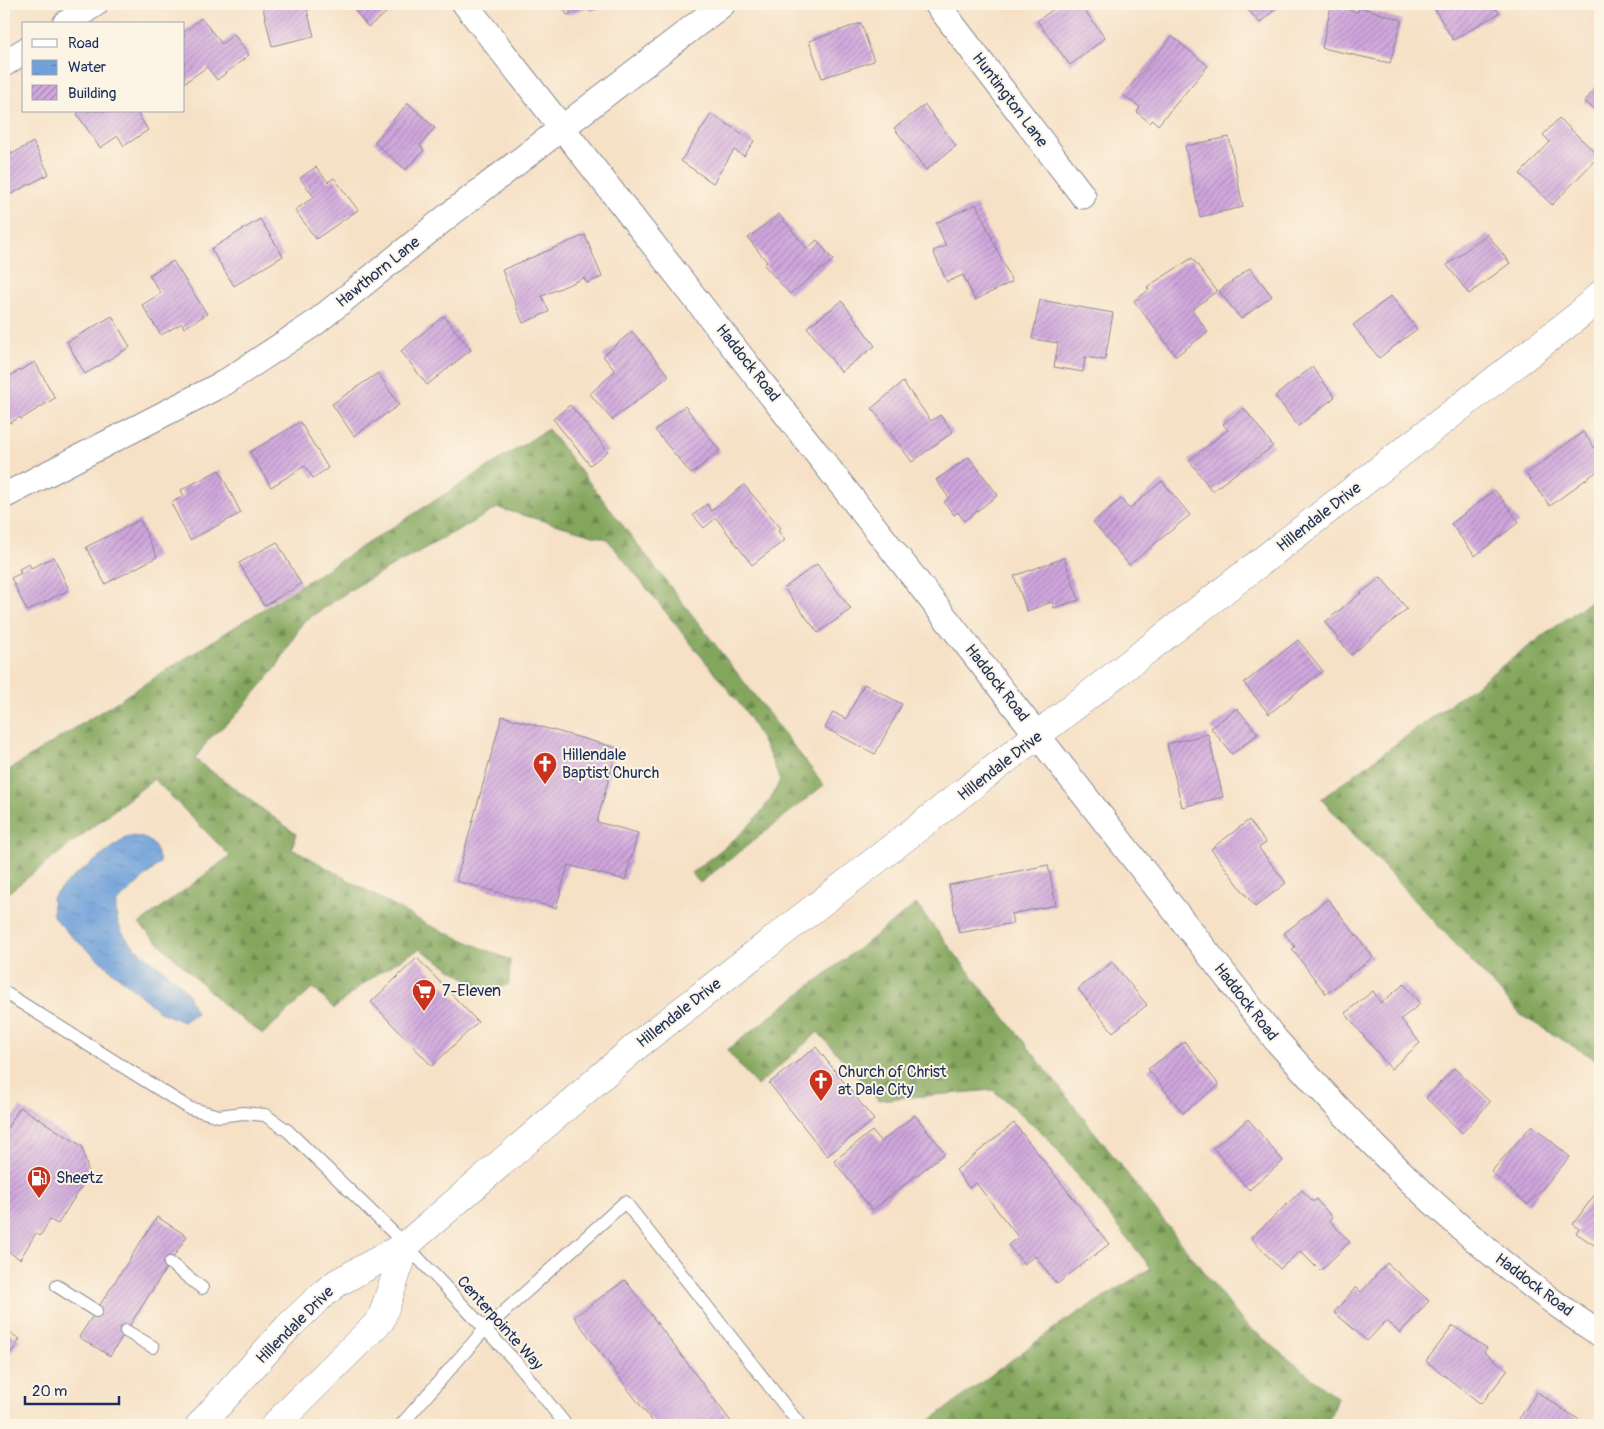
<svg xmlns="http://www.w3.org/2000/svg" width="1604" height="1429" viewBox="0 0 1604 1429" font-family="Pangolin,sans-serif">
<style>
.forest{fill:url(#forest-firs);stroke:#4f6a5c}
.water{fill:url(#water-ripples);stroke:#46689c}
.building{fill:url(#building-hatch)}
.lines{fill:none;stroke-linecap:round;stroke-linejoin:round}
.lane-casing{stroke:#888892;stroke-width:14}
.street-casing{stroke:#888892;stroke-width:27}
.secondary-casing{stroke:#888892;stroke-width:29}
.lane{stroke:#fff;stroke-width:12}
.street{stroke:#fff;stroke-width:25}
.secondary{stroke:#fff;stroke-width:28}
.labels{text-anchor:middle;dominant-baseline:central;stroke-width:4;stroke-linejoin:round;paint-order:stroke}
.street-label{font-size:16px;fill:#1b2f5e;stroke:#fcf5e5}
.poi-label{font-size:16px;fill:#1b2f5e;stroke:#fcf5e5;text-anchor:start}
</style>
<defs>
<pattern id="forest-firs" width="22" height="20" patternUnits="userSpaceOnUse" patternTransform="scale(1.25)"><rect width="22" height="20" fill="#83a65b"/><path d="M5 1l3.5 6h-7zM16 11l3.5 6h-7z" fill="#6a884e"/></pattern>
<pattern id="water-ripples" width="26" height="14" patternUnits="userSpaceOnUse" patternTransform="scale(1.25)"><rect width="26" height="14" fill="#70a1da"/><path d="M2 4q2-2 4 0t4 0M15 11q2-2 4 0t4 0" fill="none" stroke="#5b84b4"/></pattern>
<pattern id="building-hatch" width="6" height="6" patternUnits="userSpaceOnUse" patternTransform="scale(1.25)"><rect width="6" height="6" fill="#d0a6dd"/><path d="M-1 1l2-2M0 6l6-6M5 7l2-2" fill="none" stroke="#a888b6"/></pattern>
</defs>
<rect width="100%" height="100%" fill="#fcf5e5"/>
<filter id="ink" filterUnits="userSpaceOnUse"><feTurbulence type="fractalNoise" baseFrequency=".02" numOctaves="2"/><feDisplacementMap in="SourceGraphic" scale="10" xChannelSelector="R" yChannelSelector="G"/><feConvolveMatrix kernelMatrix="1 2 1 2 8 2 1 2 1" color-interpolation-filters="sRGB"/></filter>
<filter id="wash" filterUnits="userSpaceOnUse"><feTurbulence type="fractalNoise" baseFrequency=".0096" numOctaves="4" result="noise"/><feDisplacementMap in="SourceGraphic" scale="20" xChannelSelector="R" yChannelSelector="G"/><feGaussianBlur stdDeviation="1.12" result="paint"/><feColorMatrix in="noise" values="0 0 0 0 0 0 0 0 0 0 0 0 0 0 0 0 0 1.4 0 .05"/><feComposite in="paint" operator="in"/></filter>
<g filter="url(#wash)">
<rect width="100%" height="100%" fill="#f6e1c6"/>
<g class="forest">
<path d="M548,429l276,356 -124,98 -9,-10c37,-29 69,-48 89,-93l-11,-26 -23,-42 -139,-173 -109,-31 -143,79 -52,35 -27,46 -40,47 -27,24 -14,20 101,75 -4,14 134,76 84,36 -1,24 -21,9 -68,-44c-32,16 -60,36 -86,60l-21,-21 -50,46 -33,-23 -91,-87 91,-68 -76,-77 -150,117v-123z"/>
<path d="M1600,594v468l-78,-46 -201,-217z"/>
<path d="M916,904l327,418 94,76 -10,27h-403l136,-101 91,-56 -105,-132 -53,-46 -115,10 -60,-68 -61,54 -30,-36z"/>
</g>
<path class="water" d="M128,836c21,1 28,6 32,27l-44,40c-4,44 44,56 68,86 5,6 8,17 12,24l-13,9 -23,-10 -91,-78 -16,-18 -1,-19 20,-19z"/>
<g id="blocks">
<g class="building">
<path d="M262,4h66l-21,6 7,26 -42,10z"/>
<path d="M350,4h43l2,2 -27,21z"/>
<path d="M562,4h46l-18,7 -1,-4 -22,8z"/>
<path d="M1061,4h19l25,34 -35,27 -33,-44z"/>
<path d="M1243,4h38l-21,19z"/>
<path d="M1437,4h56l6,9 -46,27 -20,-34z"/>
<path d="M1331,6l27,6 1,-5 43,13 -12,43 -68,-15z"/>
<path d="M201,18l21,26 12,-10 15,21 -32,25 -10,-13 -23,16v-51z"/>
<path d="M861,23l13,38 -52,17 -13,-37z"/>
<path d="M1172,36l36,30 -50,59 -5,-5 -3,3 -13,-11 3,-5 -17,-12z"/>
<path d="M1600,80v33l-15,-11z"/>
<path d="M408,103l27,25 -15,17 4,5 -18,20 -32,-28z"/>
<path d="M925,105l31,41 -30,24 -32,-42z"/>
<path d="M79,111h57l12,19 -24,16 -6,-10 -18,12 -23,-34z"/>
<path d="M711,114l43,27 -10,15 -10,-6 -21,33 -32,-22z"/>
<path d="M1559,118l40,38 -47,49 -32,-31 30,-32 -7,-7z"/>
<path d="M1229,137l14,70 -43,10 -15,-71z"/>
<path d="M33,142l16,32 -45,24v-47l5,-3 3,6z"/>
<path d="M316,167l12,15 6,-4 24,32 -42,29 -21,-29 19,-13 -14,-19z"/>
<path d="M976,204l36,78 -37,18 -12,-25 -16,7 -14,-31 13,-5 -10,-23z"/>
<path d="M779,214l28,35 10,-9 16,20 -43,34 -26,-29 3,-3 -19,-24z"/>
<path d="M260,219l23,37 -49,30 -23,-37z"/>
<path d="M1487,234l23,29 -41,31 -22,-29z"/>
<path d="M585,235l17,42 -15,6 -3,-5 -42,18 7,16 -26,11 -21,-53z"/>
<path d="M1192,258l25,33 -25,19 16,22 -32,24 -42,-55 15,-11 -2,-3z"/>
<path d="M173,261l34,53 -23,14 -2,-5 -21,12 -19,-30 19,-12 -12,-18z"/>
<path d="M1250,268l22,28 -31,23 -22,-28z"/>
<path d="M1391,296l26,33 -38,29 -26,-33z"/>
<path d="M1040,300l73,13 -8,47 -20,-3 -2,15 -29,-5 4,-24 -26,-4z"/>
<path d="M842,301l33,45 -34,26 -34,-45z"/>
<path d="M112,316l18,31 -45,27 -18,-32z"/>
<path d="M444,316l27,34 -44,35 -26,-34z"/>
<path d="M632,331l37,45 -57,44 -22,-26 25,-23 -12,-15z"/>
<path d="M35,362l20,36 -34,21 -1,-2 -10,6 -6,-11v-33z"/>
<path d="M1312,367l23,30 -37,29 -23,-30z"/>
<path d="M378,373l21,32 -45,31 -22,-32z"/>
<path d="M903,382l28,39 9,-6 13,17 -41,30 -40,-54z"/>
<path d="M570,405l38,46 -18,14 -37,-46z"/>
<path d="M685,406l35,45 -29,23 -36,-44z"/>
<path d="M1244,408l29,38 -61,45 -23,-31 39,-30 -5,-6z"/>
<path d="M300,422l28,46 -15,10 -8,-12 -34,21 -21,-35z"/>
<path d="M1583,432l17,23v14l-50,37 -24,-32z"/>
<path d="M969,457l29,38 -34,26 -6,-9 -4,3 -10,-13 5,-4 -13,-18z"/>
<path d="M219,470l22,43 -51,27 -19,-37 13,-7 -3,-6z"/>
<path d="M1162,481l28,34 -61,50 -36,-43 28,-23 8,10z"/>
<path d="M744,485l37,43 -3,3 7,9 -33,25 -36,-47 -12,10 -11,-13 14,-11 4,7z"/>
<path d="M1495,490l24,32 -44,34 -24,-32z"/>
<path d="M140,520l17,37 -52,27 -19,-37z"/>
<path d="M277,542l24,42 -37,22 -25,-43z"/>
<path d="M54,557l15,33 -42,21 -16,-33 10,-5 -2,-4 10,-5 2,4z"/>
<path d="M1064,558l15,42 -25,8 -2,-6 -25,9 -13,-35z"/>
<path d="M817,564l34,45 -33,24 -34,-45z"/>
<path d="M1381,577l26,32 -56,46 -26,-33z"/>
<path d="M1298,640l25,31 -54,43 -25,-31z"/>
<path d="M864,684l38,20 -27,50 -50,-26 8,-16 13,7z"/>
<path d="M1237,708l21,26 -26,20 -21,-26z"/>
<path d="M502,716l115,32 -20,74 41,11 -13,47 -57,-15 -12,43 -100,-27z"/>
<path d="M1208,734l15,63 -41,10 -15,-63z"/>
<path d="M1249,820l17,23 -7,5 27,35 -31,24 -44,-58z"/>
<path d="M1048,865l8,40 -45,9 2,9 -54,10 -10,-48z"/>
<path d="M1328,899l45,58 -47,37 -34,-45 3,-2 -11,-14z"/>
<path d="M417,958l61,64 -46,44 -61,-64z"/>
<path d="M1112,962l35,43 -34,27 -35,-43z"/>
<path d="M1404,984l16,20 -19,15 19,24 -29,26 -46,-56 28,-22 8,12z"/>
<path d="M1185,1042l34,43 -36,28 -35,-44z"/>
<path d="M816,1047l58,73 -47,36 -58,-73z"/>
<path d="M1454,1068l36,34 -28,31 -36,-35z"/>
<path d="M20,1107l62,39 7,29 -6,2 3,2 -28,45 -8,-4 -10,16 -4,-3 -16,26 -16,-10v-116z"/>
<path d="M915,1115l30,38 -73,57 -38,-49 38,-30 9,11z"/>
<path d="M1248,1119l35,42 -34,29 -36,-42z"/>
<path d="M1014,1123l95,121 -52,40 -22,-28 -11,8 -16,-19 10,-8 -42,-54 -7,5 -13,-18z"/>
<path d="M1532,1125l38,32 -42,48 -37,-33z"/>
<path d="M1302,1190l11,12 3,-3 16,18 -3,3 21,22 -30,29 -20,-20 -20,18 -29,-31z"/>
<path d="M1596,1193l4,3v53l-24,-16 3,-4 -6,-5z"/>
<path d="M157,1217l30,19 -77,120 -31,-19z"/>
<path d="M1387,1263l42,38 -29,32 -14,-12 -19,20 -33,-29 22,-25 5,5z"/>
<path d="M625,1280l107,143 -3,2h-74l-81,-108z"/>
<path d="M1453,1326l34,22 -3,4 24,18 -27,34 -55,-43z"/>
<path d="M4,1330l16,9 -16,25z"/>
<path d="M1537,1392l50,33h-72z"/>
</g>
</g>
</g>
<g filter="url(#ink)">
<use href="#blocks" fill-opacity="0" stroke="#888892" stroke-width="1"/>
<g class="lines">
<defs>
<g id="lane">
<path d="M4,992l185,116 30,8 24,-3 22,2 23,16 118,114 109,116 51,64"/>
<path d="M170,1263l32,25"/>
<path d="M57,1286l39,25"/>
<path d="M126,1331l27,16"/>
<path d="M401,1425l84,-96 140,-127 175,223"/>
</g>
<g id="street">
<path d="M465,4l811,1036c97,109 201,214 324,294"/>
<path d="M937,4l146,192"/>
<path d="M65,24l30,-20"/>
<path d="M4,64l20,-13"/>
<path d="M4,496l220,-113 91,-60 134,-108 274,-211"/>
</g>
<g id="secondary">
<path d="M200,1425l88,-98 35,-33 14,-11 69,-38 233,-201 940,-729 21,-20"/>
<path d="M275,1425l106,-105 25,-75"/>
</g>
</defs>
<use href="#lane" class="lane-casing"/>
<use href="#street" class="street-casing"/>
<use href="#secondary" class="secondary-casing"/>
<use href="#lane" class="lane"/>
<use href="#street" class="street"/>
<use href="#secondary" class="secondary"/>
</g>
</g>
<defs>
<symbol id="church-pin" viewBox="-11 -11 22 30"><path d="M0 17L-7.5 6A9.5 9.5 0 1 1 7.5 6Z" fill="#c8321e" stroke="#fcf5e5"/><path d="M-1.2-6h2.4v3.5h3.3v2.4h-3.3V6h-2.4V-.1h-3.3v-2.4h3.3Z" fill="#fff"/></symbol>
<symbol id="supermarket-pin" viewBox="-11 -11 22 30"><path d="M0 17L-7.5 6A9.5 9.5 0 1 1 7.5 6Z" fill="#c8321e" stroke="#fcf5e5"/><path d="M-6-5.5h2.5l.6 2H6L4.5 2H-2.5L-4.4-4H-6ZM-1.5 3.2a1.3 1.3 0 1 0 .1 0ZM3 3.2a1.3 1.3 0 1 0 .1 0Z" fill="#fff"/></symbol>
<symbol id="fuel-pin" viewBox="-11 -11 22 30"><path d="M0 17L-7.5 6A9.5 9.5 0 1 1 7.5 6Z" fill="#c8321e" stroke="#fcf5e5"/><path d="M-5.5-6h7V0h2V4h1.3V-2.5L3-4.5l.8-.8L6-3V5H2.5V1h-1V6h-7ZM-4.2-4.7v3.2H.2V-4.7Z" fill="#fff"/></symbol>
</defs>
<g fill-rule="evenodd">
<use href="#church-pin" x="531" y="750" width="28" height="38"/>
<use href="#supermarket-pin" x="410" y="977" width="28" height="38"/>
<use href="#church-pin" x="807" y="1067" width="28" height="38"/>
<use href="#fuel-pin" x="25" y="1164" width="28" height="38"/>
</g>
<g class="labels">
<g class="street-label">
<text transform="translate(1010 100) rotate(53)">Huntington Lane</text>
<text transform="translate(378 272) rotate(-39)">Hawthorn Lane</text>
<text transform="translate(748 363) rotate(52)">Haddock Road</text>
<text transform="translate(1319 517) rotate(-38)">Hillendale Drive</text>
<text transform="translate(997 683) rotate(52)">Haddock Road</text>
<text transform="translate(1000 766) rotate(-38)">Hillendale Drive</text>
<text transform="translate(1246 1002) rotate(52)">Haddock Road</text>
<text transform="translate(679 1013) rotate(-38)">Hillendale Drive</text>
<text transform="translate(1534 1285) rotate(37)">Haddock Road</text>
<text transform="translate(500 1323) rotate(48)">Centerpointe Way</text>
<text transform="translate(295 1325) rotate(-45)">Hillendale Drive</text>
</g>
<g class="poi-label">
<text x="562" y="755">Hillendale<tspan x="562" dy="18">Baptist Church</tspan></text>
<text x="442" y="991">7-Eleven</text>
<text x="838" y="1072">Church of Christ<tspan x="838" dy="18">at Dale City</tspan></text>
<text x="56" y="1178">Sheetz</text>
</g>
</g>
<rect width="1604" height="1429" fill="none" stroke="#fcf5e5" stroke-width="20"/>
<rect x="22" y="22" width="162" height="90" fill="#fcf5e5" stroke="#a2a6af"/>
<rect x="32" y="39" width="25" height="8" fill="#ffffff" stroke="#a2a6af"/>
<text x="68" y="48" font-size="15" fill="#1b2f5e">Road</text>
<rect x="32" y="60" width="25" height="15" fill="url(#water-ripples)" stroke="#a2a6af"/>
<text x="68" y="72" font-size="15" fill="#1b2f5e">Water</text>
<rect x="32" y="85" width="25" height="15" fill="url(#building-hatch)" stroke="#a2a6af"/>
<text x="68" y="98" font-size="15" fill="#1b2f5e">Building</text>
<path d="M25 1396v8h94v-8" fill="none" stroke="#1b2f5e" stroke-width="2.5"/>
<text x="32" y="1396" font-size="15" fill="#1b2f5e" stroke="#fcf5e5" stroke-width="4" paint-order="stroke">20 m</text>
</svg>
